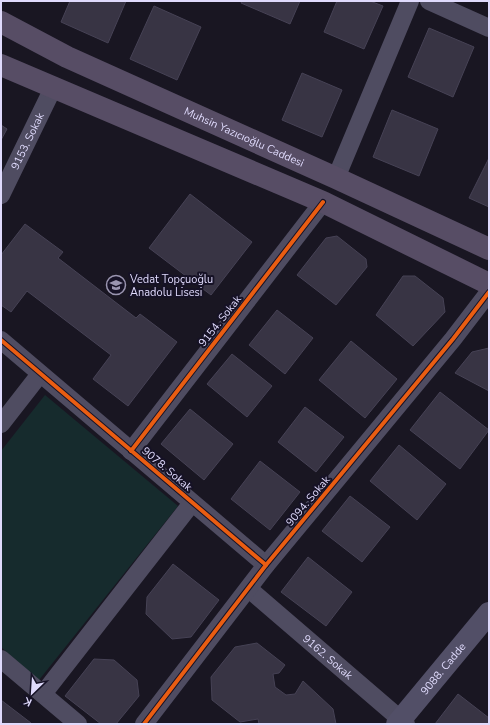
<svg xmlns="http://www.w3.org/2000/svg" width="490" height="725" viewBox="0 0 490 725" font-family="'Nunito Sans',sans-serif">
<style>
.green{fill:#162b2d}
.building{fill:#383444;stroke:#464255}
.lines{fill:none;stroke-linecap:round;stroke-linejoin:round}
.street{stroke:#4f4c61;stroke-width:18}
.secondary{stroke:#524f67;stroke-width:22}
.primary{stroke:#574d65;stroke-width:22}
.cycleway-casing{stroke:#161226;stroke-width:6}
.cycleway{stroke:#e95d12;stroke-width:4}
.labels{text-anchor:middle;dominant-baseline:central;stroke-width:4;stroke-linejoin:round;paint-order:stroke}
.street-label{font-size:11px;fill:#dfdafc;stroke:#161226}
.poi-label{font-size:11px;fill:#dfdafc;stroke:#161226;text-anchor:start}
</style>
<rect width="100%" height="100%" fill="#191622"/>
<path class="green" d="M45,395l133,111 -139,174 -38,-33v-196z"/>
<g class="building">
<path d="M70,1h56l-18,42 -47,-21z"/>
<path d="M242,1h58l-10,23 -49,-21z"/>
<path d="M337,1h33l13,5 -19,43 -40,-17z"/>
<path d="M154,6l47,21 -24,53 -47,-21z"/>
<path d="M429,28l45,19 -21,50 -45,-20z"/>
<path d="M302,73l40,17 -20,47 -40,-17z"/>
<path d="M392,110l46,19 -19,47 -46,-19z"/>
<path d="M1,125l6,4 -6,11z"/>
<path d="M489,158v49l-20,-9z"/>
<path d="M190,194l62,48 -41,53 -62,-47z"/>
<path d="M25,224l38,28 -5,6 78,60 4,-4 37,28 -49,64 -35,-27 18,-24 -84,-64 -16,21 -10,-7v-50z"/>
<path d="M337,236l29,23 1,8 -31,38 -39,-30 29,-37z"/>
<path d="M403,276h12l28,22 2,14 -32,34 -37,-31z"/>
<path d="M277,310l36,28 -28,36 -36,-29z"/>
<path d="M351,341l46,38 -32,39 -46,-38z"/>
<path d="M489,348v43l-34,-18 17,-21z"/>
<path d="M232,354l40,32 -25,31 -40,-33z"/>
<path d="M440,392l49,38 -29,39 -50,-39z"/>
<path d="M305,407l39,30 -28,35 -38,-30z"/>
<path d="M190,409l43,35 -29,36 -43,-36z"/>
<path d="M399,445l47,39 -29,36 -47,-39z"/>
<path d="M260,461l40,31 -30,38 -39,-31z"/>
<path d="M350,496l40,31 -28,35 -40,-31z"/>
<path d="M308,557l44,35 -26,34 -45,-34z"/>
<path d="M173,564l46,36 -28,37 -19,2 -26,-25 1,-17z"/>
<path d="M257,643l28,22 -6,8 -6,1 2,13 11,8 9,-1 8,-13 30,28 3,15h-77l-1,-5 -18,3 -28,-22 -1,-23 24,-30z"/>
<path d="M94,659l20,1 23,20 2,16 -23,28h-15l-36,-28z"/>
<path d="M458,694l31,24v6h-54z"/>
<path d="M1,700l30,23 -1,1h-29z"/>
</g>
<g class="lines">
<g class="street">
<path d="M429,1l60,27"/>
<path d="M336,178l74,-177"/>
<path id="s1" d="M1,195l53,-109"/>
<path d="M1,340l265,225"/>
<path d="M1,424l39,-50"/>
<path d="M131,451l192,-249"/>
<path id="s2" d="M249,589l157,135"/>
<path d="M1,659l77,65"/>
<path d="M43,694l149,-191"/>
<path d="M144,724l122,-159 187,-226 36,-47"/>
</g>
<path class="secondary" id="s3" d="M397,724l92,-111"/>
<g class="primary">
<path id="s4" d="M1,22l66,35 269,121 153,71"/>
<path d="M1,65l322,137 166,82"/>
</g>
<defs>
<g id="cycleway">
<path d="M1,340l265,225"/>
<path d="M131,451l192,-249"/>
<path d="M144,724l122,-159 187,-226 36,-47"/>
</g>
</defs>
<use href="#cycleway" class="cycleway-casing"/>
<use href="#cycleway" class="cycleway"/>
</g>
<defs>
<symbol id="school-ring" viewBox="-11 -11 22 22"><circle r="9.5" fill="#161226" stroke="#9a95b0" stroke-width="1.5"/><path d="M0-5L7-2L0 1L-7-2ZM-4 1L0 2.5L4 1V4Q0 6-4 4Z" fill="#9a95b0"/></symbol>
</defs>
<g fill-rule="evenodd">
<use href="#school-ring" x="105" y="274" width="22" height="22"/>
</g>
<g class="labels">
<g class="street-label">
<text stroke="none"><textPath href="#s4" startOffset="269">Muhsin Yazıcıoğlu Caddesi</textPath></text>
<text stroke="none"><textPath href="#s1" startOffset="60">9153. Sokak</textPath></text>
<text transform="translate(220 321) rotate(-52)">9154. Sokak</text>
<text transform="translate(167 469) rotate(40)">9078. Sokak</text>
<text transform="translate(308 501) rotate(-50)">9094. Sokak</text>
<text stroke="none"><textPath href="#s2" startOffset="104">9162. Sokak</textPath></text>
<text stroke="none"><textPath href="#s3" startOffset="72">9088. Cadde</textPath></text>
</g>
<g class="poi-label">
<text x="130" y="279">Vedat Topçuoğlu<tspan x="130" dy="13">Anadolu Lisesi</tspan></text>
</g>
</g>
<rect width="490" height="725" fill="none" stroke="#dfdafc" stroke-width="4"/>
<g transform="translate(32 693) rotate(205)" stroke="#161226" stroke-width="3" paint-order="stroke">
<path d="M0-3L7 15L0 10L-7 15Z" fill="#dfdafc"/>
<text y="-6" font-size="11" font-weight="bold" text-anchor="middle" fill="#dfdafc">K</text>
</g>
</svg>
